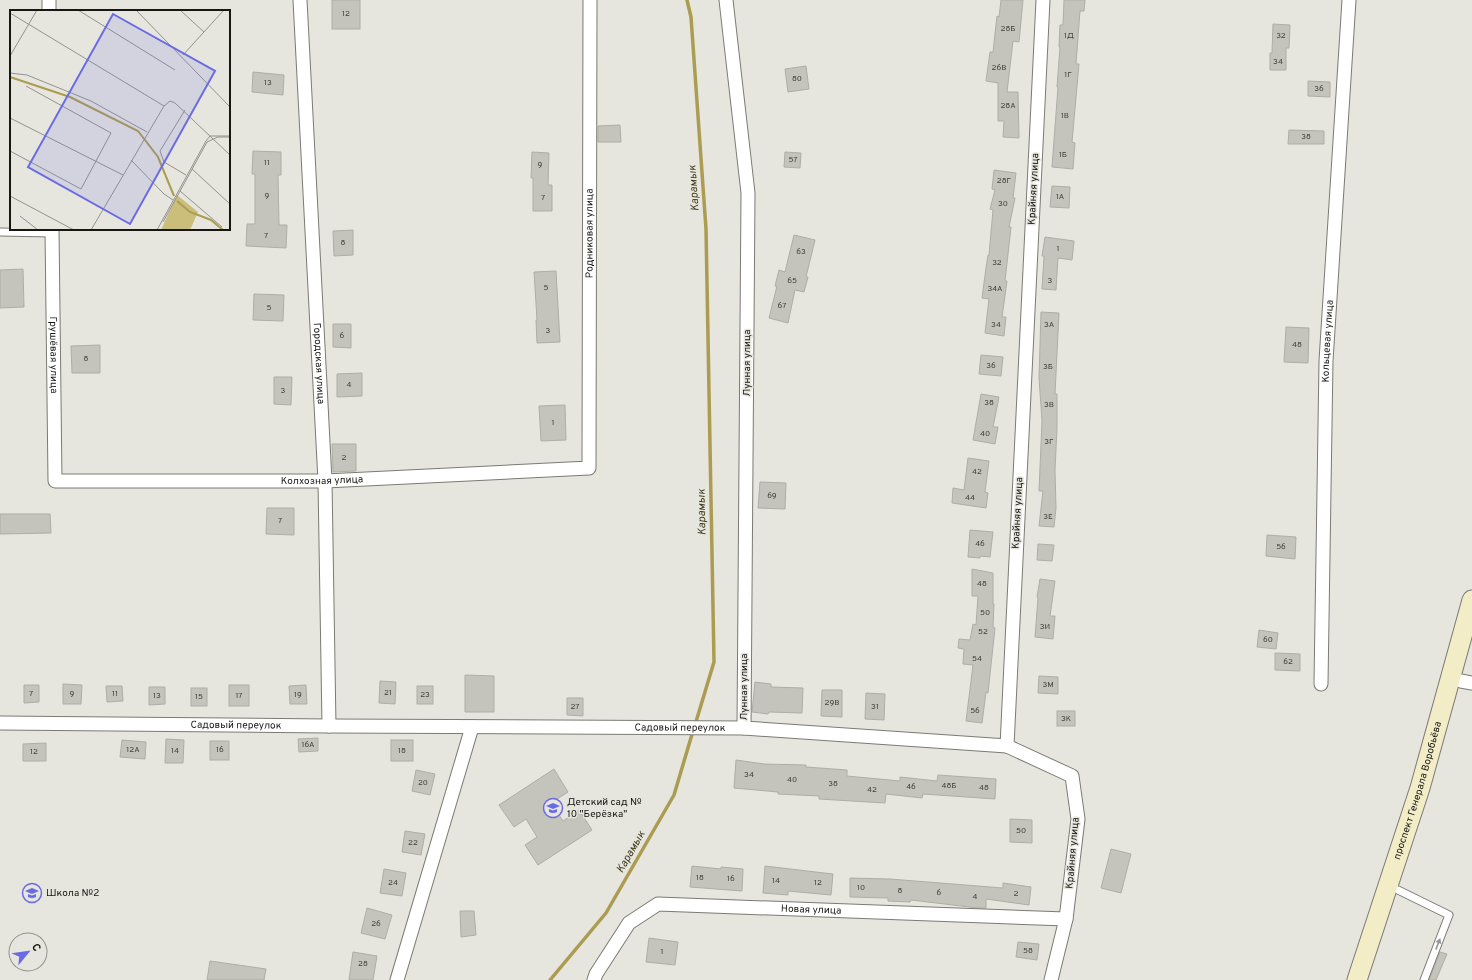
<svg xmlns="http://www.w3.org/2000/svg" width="1472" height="980" viewBox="0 0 1472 980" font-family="Overpass,sans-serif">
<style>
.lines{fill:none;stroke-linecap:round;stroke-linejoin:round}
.stream{stroke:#ab9c51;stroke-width:3.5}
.building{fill:#c4c3bc;stroke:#aeada6}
.lane-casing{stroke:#7b7a73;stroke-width:9}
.street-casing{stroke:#7b7a73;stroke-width:15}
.secondary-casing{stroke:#7b7a73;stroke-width:21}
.lane{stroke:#fff;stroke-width:7}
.street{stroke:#fff;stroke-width:13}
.secondary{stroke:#f2ecc7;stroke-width:19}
.oneway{fill:#969695}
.labels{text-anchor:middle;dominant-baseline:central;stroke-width:3;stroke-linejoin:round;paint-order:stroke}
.number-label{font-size:8px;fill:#42413d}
.street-label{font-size:10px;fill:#161613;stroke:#e6e5de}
.poi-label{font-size:10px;fill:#161613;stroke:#e6e5de;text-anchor:start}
.water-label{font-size:11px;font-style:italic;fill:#403a18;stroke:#e6e5de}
.inset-river{fill:none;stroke:#ab9c51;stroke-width:2}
.inset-road{fill:none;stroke:#93928d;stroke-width:1}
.view{fill:#696be4;fill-opacity:0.15;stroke:#696be4;stroke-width:2}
.inset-edge{fill:none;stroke:#161613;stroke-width:2}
</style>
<rect width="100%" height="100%" fill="#e6e5de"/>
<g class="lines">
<g class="stream">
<path d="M687,0l4,17 15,212 8,433 -19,63"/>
<path d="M550,980l56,-67 68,-118 19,-64"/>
</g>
</g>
<g class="building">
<rect x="332" y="0" width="28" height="29"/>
<path d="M1001,0h22l-4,42 -6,-1 -6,51h11l1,46 -16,-1 1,-16h-6v-38l-12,-2 4,-29h3l4,-36 2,1z"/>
<path d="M1064,0h21l-1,11h-4l-4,53h3l-7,78 3,1 -2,26 -21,-2 6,-80h-1l3,-40h-1l1,-22h3z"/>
<path d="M1273,24l17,1 -1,23h-3v22h-16v-17h2z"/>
<path d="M806,66l3,23 -21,3 -3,-23z"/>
<path d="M253,72l31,3 -1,20 -31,-3z"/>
<path d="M1308,81l22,1v15l-22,-1z"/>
<path d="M620,125l1,17h-23v-16z"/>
<path d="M1289,130l35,1v13h-36z"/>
<path d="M253,151l28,1v23h-3l1,50h8l-1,23 -40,-2 1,-22h8v-50h-3z"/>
<path d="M532,152l17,1 -1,32h4v26h-19v-33h-2z"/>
<path d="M785,152l16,1 -1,15 -16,-1z"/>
<path d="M994,170l22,3 -3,25h2l-6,29h2l-6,54h2l-5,36h4l-2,19 -19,-3 4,-34 -7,-1 4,-30 2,-13h1l4,-45 -3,-1 5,-19 -3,-1z"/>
<path d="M1052,186l18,1 -1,21 -19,-1z"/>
<path d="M353,230v25l-19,1 -1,-25z"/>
<path d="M794,235l21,5 -9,37h2l-4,15 -9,-2 -7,33 -19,-5 8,-32h-2l4,-16 6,2z"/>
<path d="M1045,237l29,4 -2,19 -14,-2 -2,32 -14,-1 2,-33h-2z"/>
<path d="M23,269l1,38 -24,1v-38z"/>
<path d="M556,271l4,71 -23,1 -1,-23h1l-3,-48z"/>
<path d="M254,294l30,1 -1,26 -30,-1z"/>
<path d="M1041,312l18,1 -4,81h2v34l-2,42 1,38 -2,19 -15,-1 4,-35h-4l3,-70 -3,-43z"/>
<path d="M333,324h18v24l-18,-1z"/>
<path d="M1286,327l23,1 -1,35 -24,-1z"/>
<path d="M100,345v28h-28l-1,-27z"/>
<path d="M981,355l22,2 -2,19 -22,-2z"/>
<path d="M362,373v23l-25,1v-23z"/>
<path d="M274,377h18l-1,28 -17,-1z"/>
<path d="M981,394l18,3 -6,30h5l-3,17 -22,-4z"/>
<path d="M565,405l1,35 -25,1 -2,-35z"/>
<path d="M332,444h24v27l-23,1z"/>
<path d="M968,458l21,3 -4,31 3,1 -2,15 -34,-5 1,-15 11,2z"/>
<path d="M760,482l26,1 -1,26 -27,-1z"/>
<path d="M267,508h27v27l-28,-1z"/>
<path d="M0,514h50l1,19 -51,1z"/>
<path d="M970,530l23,2 -3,25 -10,-1v2l-12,-1z"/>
<path d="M1267,535l29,2 -1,22 -29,-3z"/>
<path d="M1038,544l16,1 -2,16 -15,-1z"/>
<path d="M972,569l21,4v31h1l-1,23 2,1 -7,65 -2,-1 -4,31 -16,-2 7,-56 -10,-1 1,-15 -6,-1 1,-9 11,1 3,-16 3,1 2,-29h-6z"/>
<path d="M1040,579l15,2 -5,35h5l-2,23 -18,-2 3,-39 -1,-1z"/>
<path d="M1259,630l19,3 -2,16 -19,-2z"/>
<path d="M1275,653l25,1v17l-25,-1z"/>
<path d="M465,675l29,1v36h-29z"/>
<path d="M1039,676l19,1v17l-20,-1z"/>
<path d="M380,681l16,1 -1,22 -16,-1z"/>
<path d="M755,682l16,2v3l32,1 -1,25 -33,-1 -1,2 -16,-2z"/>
<path d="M63,684l19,1 -1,19h-18z"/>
<path d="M24,685h15v17l-15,1z"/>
<rect x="229" y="685" width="20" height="21"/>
<path d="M306,685l1,19h-17l-1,-18z"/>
<path d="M106,686h16l1,15 -16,1z"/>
<rect x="417" y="686" width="16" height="18"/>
<path d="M149,687h16v17l-16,1z"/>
<rect x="191" y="688" width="16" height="18"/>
<path d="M822,690h20v27l-21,-1z"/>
<path d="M866,693l19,1 -1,26 -19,-1z"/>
<path d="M567,698h16v18l-16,-1z"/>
<rect x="1057" y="711" width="18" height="15"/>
<path d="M318,738v13l-19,1 -1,-13z"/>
<path d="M166,739l18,1 -1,23h-18z"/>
<path d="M122,740l24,2 -1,17 -25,-2z"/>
<rect x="391" y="740" width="22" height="21"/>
<rect x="210" y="741" width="19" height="19"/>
<path d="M46,743v18h-23v-17z"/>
<path d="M736,760l28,4 42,1v2l41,3v6l53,5v-4l37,4 1,-6 58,4 -1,20 -72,-5 -1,4 -36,-4 -1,9 -66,-4v-3l-41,-2v-2l-44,-4z"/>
<path d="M554,769l14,23 -17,11 12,18 16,-11 13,20 -54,35 -13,-20 12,-8 -11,-18 -12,8 -15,-22z"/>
<path d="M416,770l19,4 -5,21 -18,-4z"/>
<path d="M1010,819l22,1v23l-22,-1z"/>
<path d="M405,831l20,3 -4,21 -19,-3z"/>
<path d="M1111,849l20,5 -10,39 -20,-5z"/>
<path d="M692,866l29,3v-2l22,2 -1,22 -52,-4z"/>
<path d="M765,866l68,8 -2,21 -43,-4v4l-25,-2z"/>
<path d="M384,869l22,4 -4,23 -22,-3z"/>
<path d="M850,878l40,1 113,9v-5l28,4 -2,18 -43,-6v9h-8l-67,-8 -1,2 -22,-1v-3l-38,-1z"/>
<path d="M367,908l25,7 -7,24 -24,-6z"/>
<path d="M460,911h14l2,24 -15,2z"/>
<path d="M649,938l29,4 -3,23 -29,-3z"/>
<path d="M1018,942l21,2 -2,16 -21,-3z"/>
<path d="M353,952l24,4 -4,24h-24z"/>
<path d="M1440,952l7,2 -11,26h-7z"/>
<path d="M210,961l56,8 -2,11h-57z"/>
</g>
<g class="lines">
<defs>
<g id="lane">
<path d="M0,232l52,1"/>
<path d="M1398,890l51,25 -25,65"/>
</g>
<g id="street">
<path d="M49,0v11"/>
<path id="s1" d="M300,0l25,481 4,245"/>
<path d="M726,0l22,193 -4,535"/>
<path d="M1043,0l-36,746 65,30 6,43 -12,100 -15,61"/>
<path id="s2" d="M52,229l3,252h270l264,-13 1,-468"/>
<path d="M1461,681l11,2"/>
<path id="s3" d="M1321,684l5,-323 23,-361"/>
<path id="s4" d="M0,723l329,3 415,2 263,18"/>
<path d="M397,980l75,-253"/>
<path id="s5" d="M594,980l2,-6 33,-51 29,-19 408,15"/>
</g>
<g id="secondary">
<path id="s6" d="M1357,980l63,-192 52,-188"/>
</g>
</defs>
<use href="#lane" class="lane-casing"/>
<use href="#street" class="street-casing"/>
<use href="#secondary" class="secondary-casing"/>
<use href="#lane" class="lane"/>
<use href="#street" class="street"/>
<use href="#secondary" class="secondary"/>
</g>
<defs><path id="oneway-solid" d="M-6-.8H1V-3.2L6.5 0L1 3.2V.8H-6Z"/></defs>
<use class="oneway" href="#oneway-solid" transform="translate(1438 944) rotate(-69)"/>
<defs>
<symbol id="school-ring" viewBox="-11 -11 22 22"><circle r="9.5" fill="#e6e5de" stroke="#696be4" stroke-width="1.5"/><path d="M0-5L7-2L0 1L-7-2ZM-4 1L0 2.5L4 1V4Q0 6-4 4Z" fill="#696be4"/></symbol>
</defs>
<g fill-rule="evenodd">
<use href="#school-ring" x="542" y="797" width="22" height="22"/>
<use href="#school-ring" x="21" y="882" width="22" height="22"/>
</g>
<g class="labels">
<g class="number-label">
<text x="346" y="14">12</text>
<text x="1008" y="29">28Б</text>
<text x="1069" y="36">1Д</text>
<text x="1281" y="36">32</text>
<text x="1278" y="62">34</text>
<text x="999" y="68">26В</text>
<text x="1068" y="75">1Г</text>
<text x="797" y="79">80</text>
<text x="268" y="83">13</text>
<text x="1319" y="89">36</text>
<text x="1008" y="106">28А</text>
<text x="1065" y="116">1В</text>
<text x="1306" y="137">38</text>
<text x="1063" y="155">1Б</text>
<text x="793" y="160">57</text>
<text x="267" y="163">11</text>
<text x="540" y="165">9</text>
<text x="1004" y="181">28Г</text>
<text x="267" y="196">9</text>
<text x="1060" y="197">1А</text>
<text x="543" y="198">7</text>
<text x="1003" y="204">30</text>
<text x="266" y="236">7</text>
<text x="343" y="243">8</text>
<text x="1058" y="249">1</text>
<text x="801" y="252">63</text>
<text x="997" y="263">32</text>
<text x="792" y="281">65</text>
<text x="1050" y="281">3</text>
<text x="546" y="288">5</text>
<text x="995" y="289">34А</text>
<text x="782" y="306">67</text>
<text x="269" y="308">5</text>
<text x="996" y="325">34</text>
<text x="1049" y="325">3А</text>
<text x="548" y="331">3</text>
<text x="342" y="336">6</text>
<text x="1297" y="345">48</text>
<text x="86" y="359">8</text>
<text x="991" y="366">36</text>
<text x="1048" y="367">3Б</text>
<text x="349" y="385">4</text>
<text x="283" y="391">3</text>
<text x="989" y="403">38</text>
<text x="1049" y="405">3В</text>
<text x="553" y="423">1</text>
<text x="985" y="434">40</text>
<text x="1049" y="442">3Г</text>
<text x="344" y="458">2</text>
<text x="977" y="472">42</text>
<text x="772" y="496">69</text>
<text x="970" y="498">44</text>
<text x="1048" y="517">3Е</text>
<text x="280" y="521">7</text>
<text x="980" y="544">46</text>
<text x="1281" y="547">56</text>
<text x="982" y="584">48</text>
<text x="985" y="613">50</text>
<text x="1045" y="627">3И</text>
<text x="983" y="632">52</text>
<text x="1268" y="640">60</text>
<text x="977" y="659">54</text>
<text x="1288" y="662">62</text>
<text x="1048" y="685">3М</text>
<text x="388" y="693">21</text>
<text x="31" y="694">7</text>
<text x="72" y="694">9</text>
<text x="115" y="694">11</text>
<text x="298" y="695">19</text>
<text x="425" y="695">23</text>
<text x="157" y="696">13</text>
<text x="239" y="696">17</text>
<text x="199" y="697">15</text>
<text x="832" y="703">29В</text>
<text x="575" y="707">27</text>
<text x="875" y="707">31</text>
<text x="975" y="711">56</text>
<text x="1066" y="719">3К</text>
<text x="308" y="745">16А</text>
<text x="133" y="750">12А</text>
<text x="220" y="750">16</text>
<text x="175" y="751">14</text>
<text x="402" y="751">18</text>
<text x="34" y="752">12</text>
<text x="749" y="775">34</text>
<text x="792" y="780">40</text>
<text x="423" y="783">20</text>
<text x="833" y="784">38</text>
<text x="949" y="786">48Б</text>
<text x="911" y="787">46</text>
<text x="984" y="788">48</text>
<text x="872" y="790">42</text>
<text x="1021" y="831">50</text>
<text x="413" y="843">22</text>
<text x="700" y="878">18</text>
<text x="731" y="879">16</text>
<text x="776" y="881">14</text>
<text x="393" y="883">24</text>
<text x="818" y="883">12</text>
<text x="861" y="888">10</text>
<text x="900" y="891">8</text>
<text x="939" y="893">6</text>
<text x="1016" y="894">2</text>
<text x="975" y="897">4</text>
<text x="376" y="924">26</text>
<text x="1028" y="951">58</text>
<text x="662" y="952">1</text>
<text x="363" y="964">28</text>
</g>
<g class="street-label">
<text transform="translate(1034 189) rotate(-87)">Крайняя улица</text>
<text stroke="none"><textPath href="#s2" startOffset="1021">Родниковая улица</textPath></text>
<text stroke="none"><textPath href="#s3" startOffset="343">Кольцевая улица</textPath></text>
<text stroke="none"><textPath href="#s2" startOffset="126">Грушёвая улица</textPath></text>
<text stroke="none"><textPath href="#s1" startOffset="364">Городская улица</textPath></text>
<text transform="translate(747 363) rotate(-90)">Лунная улица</text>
<text stroke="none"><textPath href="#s2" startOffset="519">Колхозная улица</textPath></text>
<text transform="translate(1018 513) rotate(-87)">Крайняя улица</text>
<text transform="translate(744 687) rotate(-90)">Лунная улица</text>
<text stroke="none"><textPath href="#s4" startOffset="236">Садовый переулок</textPath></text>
<text stroke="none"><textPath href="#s4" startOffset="680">Садовый переулок</textPath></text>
<text stroke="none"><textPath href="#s6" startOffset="199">проспект Генерала Воробьёва</textPath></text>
<text transform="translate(1073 853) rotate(-85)">Крайняя улица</text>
<text stroke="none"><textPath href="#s5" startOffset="255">Новая улица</textPath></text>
</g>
<g class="poi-label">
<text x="567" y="802">Детский сад №<tspan x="567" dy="12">10 "Берёзка"</tspan></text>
<text x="46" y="893">Школа №2</text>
</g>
<g class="water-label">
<text transform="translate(694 188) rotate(-94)">Карамык</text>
<text transform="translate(702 512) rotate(-91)">Карамык</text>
<text transform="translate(631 852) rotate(-60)">Карамык</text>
</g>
</g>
<g transform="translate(10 10)">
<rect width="220" height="220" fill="#e6e5de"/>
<path d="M167,185l21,17 -8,18h-29z" fill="#cbbe7b"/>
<path class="inset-river" d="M0,67l60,20 68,34 20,26 16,39M167,191l13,11 21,8 12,10"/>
<path class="inset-road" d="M68,0l97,60M126,0l94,97M170,0l24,22M0,3l154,93 6,-5 5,2 55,52M173,45l41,-45M0,46l27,-46M0,63l17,2 64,26 56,31M175,100l-25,41 4,11 22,13M0,108l113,57M0,141l71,38 30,-56 -85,-47M121,150l33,34 9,6M182,159l38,35M170,181l42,36M0,186l64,34M10,206l18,14M153,212l44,-80 11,-5h12M81,220l73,-124M147,220l49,-89 4,-5h20"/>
<path class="view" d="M103,4l102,57 -85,153 -102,-57z"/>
<rect width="220" height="220" class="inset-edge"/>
</g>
<g transform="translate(28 952) rotate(61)"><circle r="19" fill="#e6e5de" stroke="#93928d"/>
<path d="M0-3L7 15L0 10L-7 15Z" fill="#696be4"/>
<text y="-6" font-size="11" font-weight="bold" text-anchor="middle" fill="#161613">С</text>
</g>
</svg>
